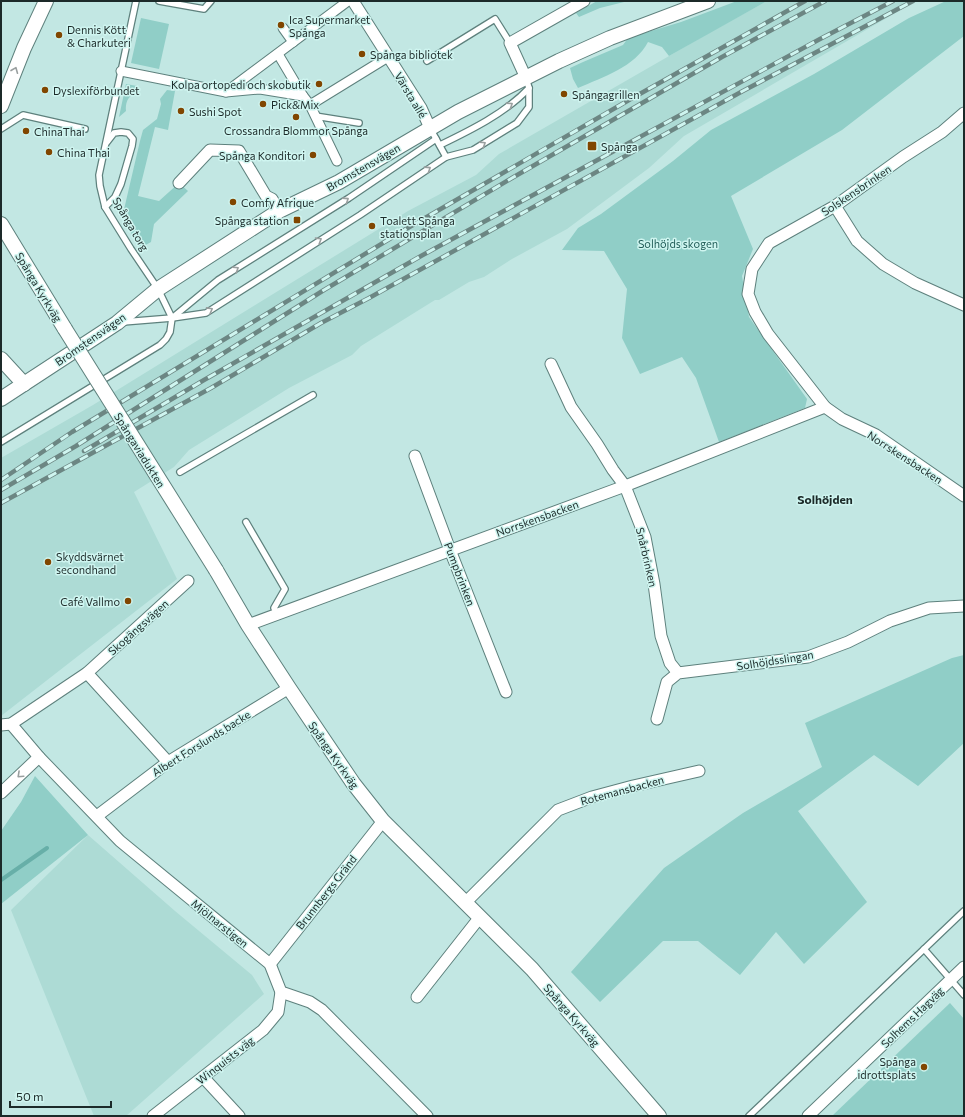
<svg xmlns="http://www.w3.org/2000/svg" width="965" height="1117" viewBox="0 0 965 1117" font-family="Commissioner,sans-serif">
<style>
.built{fill:#addbd5}
.green{fill:#90cec7}
.lines{fill:none;stroke-linecap:round;stroke-linejoin:round}
.stream{stroke:#67afa8;stroke-width:4}
.service-casing{stroke:#5e817d;stroke-width:8}
.pedestrian-casing{stroke:#5e817d;stroke-width:11}
.minor-casing{stroke:#5e817d;stroke-width:13}
.tertiary-casing{stroke:#5e817d;stroke-width:16}
.service{stroke:#fff;stroke-width:5.5}
.pedestrian{stroke:#fff;stroke-width:9}
.minor{stroke:#fff;stroke-width:11}
.tertiary{stroke:#fff;stroke-width:14}
.rail-casing{stroke:#6c8683;stroke-width:4.5}
.rail{stroke:#cff5f0;stroke-width:3;stroke-dasharray:9;stroke-linecap:butt}
.tertiary-bridge-casing{stroke:#5e817d;stroke-width:16;stroke-linecap:butt}
.tertiary-bridge{stroke:#fff;stroke-width:14}
.oneway{stroke:#999f9f}
.poi-dot{fill:#814600;stroke:#cff5f0;stroke-width:1.5}
.labels{text-anchor:middle;dominant-baseline:central;stroke-width:3;stroke-linejoin:round;paint-order:stroke}
.poi-label{font-size:11px;fill:#1c2a29;stroke:#cff5f0;text-anchor:start}
.street-label{font-size:11px;fill:#1c2a29;stroke:#cff5f0}
.park-label{font-size:11px;fill:#215d58;stroke:#cff5f0}
.neighbourhood-label{font-size:12px;font-weight:bold;fill:#1c2a29;stroke:#cff5f0}
</style>
<rect width="100%" height="100%" fill="#c2e7e3"/>
<g class="built">
<path d="M767,1h152l-10,4 -225,131 -35,32 -82,61 -55,30 -28,18 -15,5 -30,18h-4l-74,46 -9,9 -63,33 -100,62 -15,17 -40,25 43,87 -176,137v-258l92,-53 315,-194 68,-36 23,-21 210,-121z"/>
<path d="M88,835l87,76 77,64 12,19 -138,122h-32l-83,-206z"/>
</g>
<g class="green">
<path d="M597,1h31l-28,7 -21,9 -3,-4z"/>
<path d="M737,1h30l-98,55 -7,-9 -14,-5c-13,25 -45,35 -70,46l-5,-9 -3,-11 13,-6 40,-17 5,-7 53,-16z"/>
<path d="M946,1h18v35l-122,94 -111,66 22,53 -11,27 7,41 58,82 -2,9 -86,34 -23,-64 -14,-21 -42,17 -18,-36 5,-49 -23,-38 -42,-1 16,-22 23,-14 72,-53 38,-31 103,-56 95,-56z"/>
<path d="M141,18l28,6 -10,45 -28,-6z"/>
<path d="M126,84l11,2c-3,11 -12,9 -11,25l-7,6z"/>
<path d="M167,90l8,1 -7,39 -13,-3 -17,69 21,5 20,-18 9,8 -34,33 -3,18 -11,6 -18,-30 18,-77 3,-11 14,-11 4,-15 -1,-5z"/>
<path d="M964,655v88l-46,43 -44,-31 -76,56 69,91 -63,62 -28,-32 -36,43 -42,-34h-35l-63,61 -29,-30 93,-104 79,-55 79,-46 -17,-44 147,-65z"/>
<path d="M35,776l53,59 -87,69v-73l20,-29z"/>
<path d="M950,1003l14,16v97h-132z"/>
</g>
<g class="lines">
<path class="stream" d="M1,880l46,-32"/>
<defs>
<g id="service">
<path d="M159,1l45,8 7,-8"/>
<path d="M427,61l68,-42 15,24"/>
<path d="M315,116l44,7"/>
<path d="M430,128l16,29"/>
<path d="M1,129l22,-14 62,14"/>
<path d="M440,145c29,-14 66,-32 89,-57"/>
<path d="M105,207l10,-10 6,-13 11,-38 1,-7 -5,-6 -7,-1 -7,1 -7,9"/>
<path d="M172,318l46,-38 131,-82 87,-59"/>
<path d="M123,322l49,-4 34,-5 154,-98 86,-58 27,-7 44,-27 12,-16v-19l-3,-10"/>
<path d="M1,442l159,-97 6,-6 4,-7 2,-14 -14,-29 -27,-40 -26,-42 -5,-21 -1,-11 37,-174"/>
<path d="M180,472l133,-77"/>
<path d="M246,522l39,67 -11,19 3,6"/>
<path d="M924,949l40,46"/>
<path d="M749,1116l215,-205"/>
</g>
<g id="pedestrian">
<path d="M283,28l10,14"/>
<path d="M278,54l25,42"/>
<path d="M121,71l105,21 34,-3 43,7 7,9 27,56"/>
<path d="M226,92l122,-91"/>
<path d="M310,105l78,-48"/>
</g>
<g id="minor">
<path d="M353,1l68,107 9,20"/>
<path d="M526,78l-16,-35 74,-42"/>
<path d="M179,183l31,-33 29,1 27,45 6,3 7,12"/>
<path d="M835,206l22,35 26,23 32,19 49,22"/>
<path d="M551,364l20,43 26,37 16,26 12,16 20,51 9,47 7,52 9,27 8,10"/>
<path d="M825,407l-57,-73 -13,-22 -7,-18 4,-25 17,-26 66,-37 68,-49 39,-25 22,-19"/>
<path d="M415,456l35,94 56,142"/>
<path d="M248,625l377,-139 200,-79 17,12 34,16 88,61"/>
<path d="M87,673l81,89"/>
<path d="M657,719l10,-37 11,-9 130,-16 40,-15 42,-21 39,-13 35,-2"/>
<path d="M11,724l28,33 81,84 150,123 11,28 29,10 12,8 105,106"/>
<path d="M1,725l10,-1 76,-51 101,-92"/>
<path d="M1,793l38,-36"/>
<path d="M97,816l71,-54 121,-74"/>
<path d="M465,903l93,-93 34,-13 41,-11 66,-15"/>
<path d="M270,964l113,-143"/>
<path d="M417,997l63,-80"/>
<path d="M203,1077l36,39"/>
<path d="M153,1116l110,-86 15,-18 3,-20"/>
<path d="M808,1116l156,-149"/>
</g>
<g id="tertiary">
<path d="M1,106l23,-58 22,-47"/>
<path d="M1,224l64,105"/>
<path d="M1,359l23,25"/>
<path d="M1,399l116,-76 41,-34 121,-78 60,-29 119,-70 101,-51 51,-23 98,-37"/>
<path d="M216,570l32,55 41,63 64,95 30,38 149,148 127,147"/>
</g>
</defs>
<use href="#service" class="service-casing"/>
<use href="#pedestrian" class="pedestrian-casing"/>
<use href="#minor" class="minor-casing"/>
<use href="#tertiary" class="tertiary-casing"/>
<use href="#service" class="service"/>
<use href="#pedestrian" class="pedestrian"/>
<use href="#minor" class="minor"/>
<use href="#tertiary" class="tertiary"/>
<defs>
<g id="rail">
<path d="M84,451l120,-71 217,-124 399,-217 73,-38"/>
<path d="M1,480l71,-48 334,-203 223,-129 176,-99"/>
<path d="M1,490l75,-44 248,-156 188,-112 210,-121 103,-56"/>
<path d="M1,503l210,-115 110,-65 48,-25 372,-206 172,-91"/>
</g>
</defs>
<use href="#rail" class="rail-casing"/>
<use href="#rail" class="rail"/>
<defs>
<path id="tertiary-bridge" d="M65,329l151,241"/>
</defs>
<use href="#tertiary-bridge" class="tertiary-bridge-casing"/>
<use href="#tertiary-bridge" class="tertiary-bridge"/>
</g>
<defs><path id="oneway-chevron" d="M-2-3.5L2.5 0L-2 3.5" fill="none" stroke-width="1.6" stroke-linecap="round" stroke-linejoin="round"/></defs>
<g class="oneway">
<use href="#oneway-chevron" transform="translate(15 70) rotate(-68)"/>
<use href="#oneway-chevron" transform="translate(510 105) rotate(-33)"/>
<use href="#oneway-chevron" transform="translate(483 144) rotate(-32)"/>
<use href="#oneway-chevron" transform="translate(428 169) rotate(-33)"/>
<use href="#oneway-chevron" transform="translate(346 200) rotate(-33)"/>
<use href="#oneway-chevron" transform="translate(319 240) rotate(-32)"/>
<use href="#oneway-chevron" transform="translate(236 269) rotate(-32)"/>
<use href="#oneway-chevron" transform="translate(210 310) rotate(-29)"/>
<use href="#oneway-chevron" transform="translate(20 775) rotate(137)"/>
</g>
<g class="poi-dot">
<circle cx="281" cy="25" r="4"/>
<circle cx="59" cy="35" r="4"/>
<circle cx="362" cy="54" r="4"/>
<circle cx="319" cy="84" r="4"/>
<circle cx="45" cy="90" r="4"/>
<circle cx="564" cy="94" r="4"/>
<circle cx="263" cy="104" r="4"/>
<circle cx="181" cy="111" r="4"/>
<circle cx="296" cy="117" r="4"/>
<circle cx="26" cy="131" r="4"/>
<rect x="587" y="141" width="10" height="10" rx="2"/>
<circle cx="49" cy="152" r="4"/>
<circle cx="313" cy="155" r="4"/>
<circle cx="233" cy="202" r="4"/>
<rect x="293" y="216" width="8" height="8" rx="2"/>
<circle cx="372" cy="226" r="4"/>
<circle cx="48" cy="562" r="4"/>
<circle cx="128" cy="601" r="4"/>
<circle cx="924" cy="1067" r="4"/>
</g>
<g class="labels">
<g class="poi-label">
<text x="289" y="19">Ica Supermarket<tspan x="289" dy="13">Spånga</tspan></text>
<text x="67" y="29">Dennis Kött<tspan x="67" dy="13">&amp; Charkuteri</tspan></text>
<text x="370" y="54">Spånga bibliotek</text>
<text x="311" y="84" text-anchor="end">Kolpa ortopedi och skobutik</text>
<text x="53" y="90">Dyslexiförbundet</text>
<text x="572" y="94">Spångagrillen</text>
<text x="271" y="104">Pick&amp;Mix</text>
<text x="189" y="111">Sushi Spot</text>
<text x="296" y="130" text-anchor="middle">Crossandra Blommor Spånga</text>
<text x="34" y="131">ChinaThai</text>
<text x="601" y="146">Spånga</text>
<text x="57" y="152">China Thai</text>
<text x="305" y="155" text-anchor="end">Spånga Konditori</text>
<text x="241" y="202">Comfy Afrique</text>
<text x="289" y="220" text-anchor="end">Spånga station</text>
<text x="380" y="220">Toalett Spånga<tspan x="380" dy="13">stationsplan</tspan></text>
<text x="56" y="556">Skyddsvärnet<tspan x="56" dy="13">secondhand</tspan></text>
<text x="120" y="601" text-anchor="end">Café Vallmo</text>
<text x="916" y="1061" text-anchor="end">Spånga<tspan x="916" dy="13">idrottsplats</tspan></text>
</g>
<g class="street-label">
<text transform="translate(411 95) rotate(59)">Värsta allé</text>
<text transform="translate(363 167) rotate(-30)">Bromstensvägen</text>
<text transform="translate(856 190) rotate(-34)">Solskensbrinken</text>
<text transform="translate(131 224) rotate(60)">Spånga torg</text>
<text transform="translate(39 287) rotate(59)">Spånga Kyrkväg</text>
<text transform="translate(90 339) rotate(-35)">Bromstensvägen</text>
<text transform="translate(140 450) rotate(58)">Spångaviadukten</text>
<text transform="translate(905 457) rotate(33)">Norrskensbacken</text>
<text transform="translate(537 518) rotate(-20)">Norrskensbacken</text>
<text transform="translate(647 557) rotate(77)">Snårbrinken</text>
<text transform="translate(460 574) rotate(69)">Pumpbrinken</text>
<text transform="translate(138 627) rotate(-42)">Skogängsvägen</text>
<text transform="translate(775 660) rotate(-9)">Solhöjdsslingan</text>
<text transform="translate(201 743) rotate(-32)">Albert Forslunds backe</text>
<text transform="translate(334 755) rotate(55)">Spånga Kyrkväg</text>
<text transform="translate(622 790) rotate(-15)">Rotemansbacken</text>
<text transform="translate(326 892) rotate(-52)">Brunnbergs Gränd</text>
<text transform="translate(220 923) rotate(39)">Mjölnarstigen</text>
<text transform="translate(572 1015) rotate(49)">Spånga Kyrkväg</text>
<text transform="translate(912 1017) rotate(-44)">Solhems Hagväg</text>
<text transform="translate(225 1060) rotate(-38)">Winquists väg</text>
</g>
<g class="park-label">
<text x="678" y="243">Solhöjds skogen</text>
</g>
<g class="neighbourhood-label">
<text x="825" y="499">Solhöjden</text>
</g>
</g>
<rect width="965" height="1117" fill="none" stroke="#1c2a29" stroke-width="4"/>
<path d="M10 1101v6h101v-6" fill="none" stroke="#1c2a29" stroke-width="2"/>
<text x="16" y="1101" font-size="12" fill="#1c2a29" stroke="#cff5f0" stroke-width="3" paint-order="stroke">50 m</text>
</svg>
